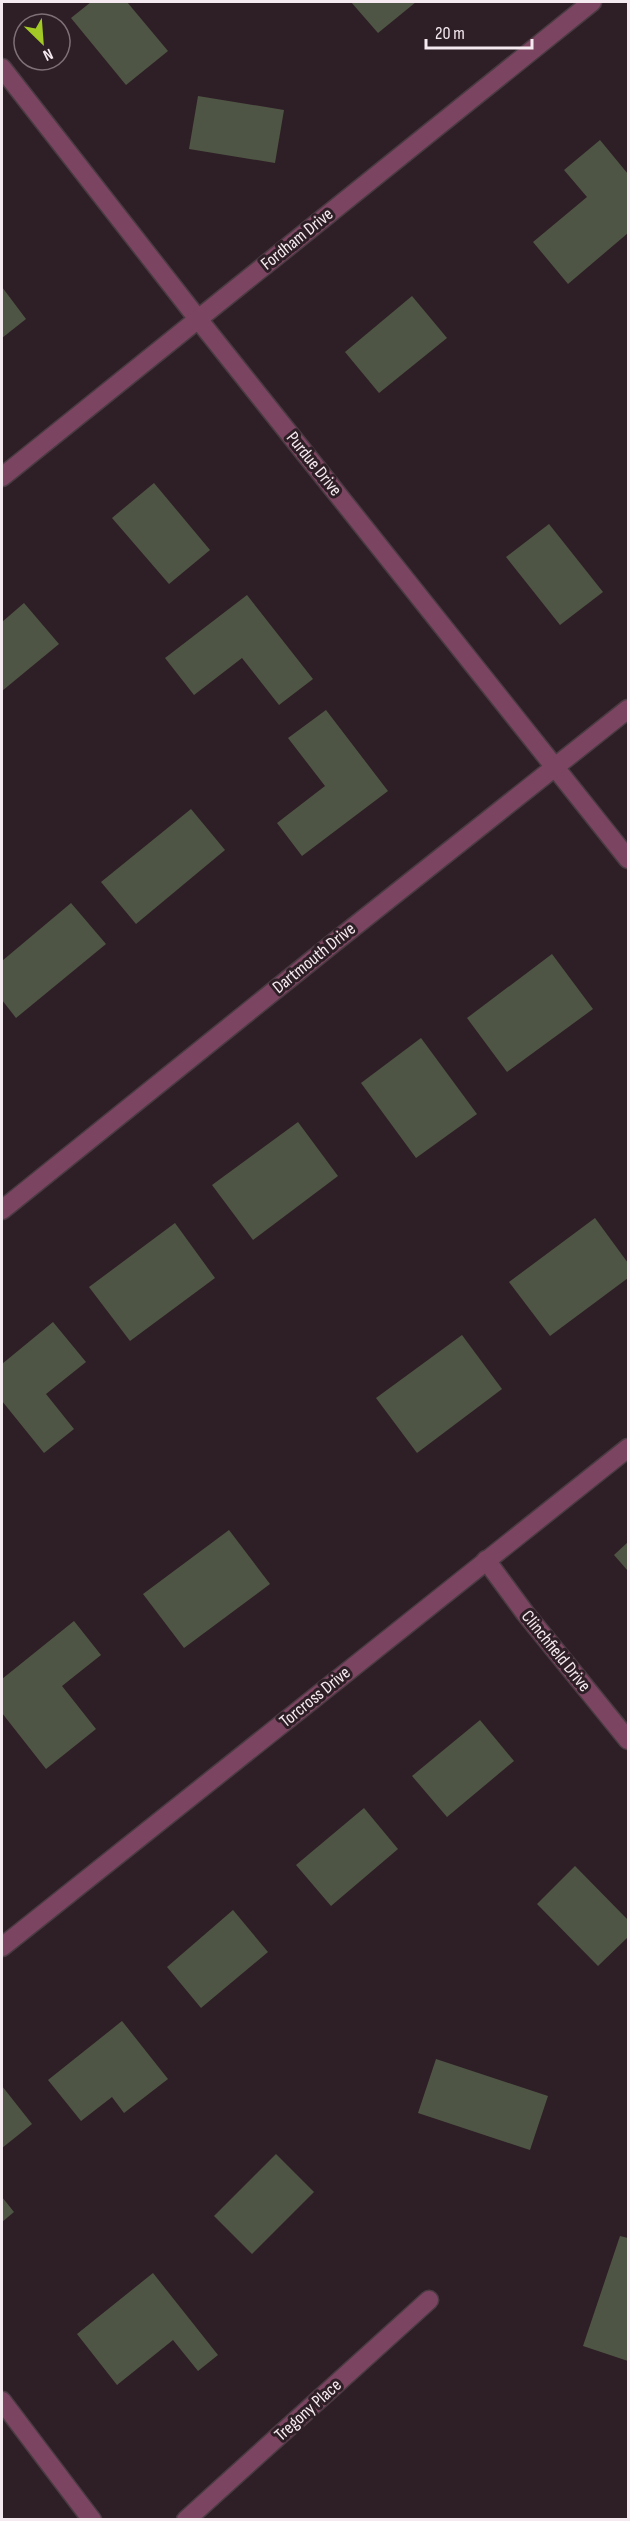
<svg xmlns="http://www.w3.org/2000/svg" width="630" height="2521" viewBox="0 0 630 2521" font-family="'Sofia Sans Condensed',sans-serif">
<style>
.building{fill:#4f5544}
.lines{fill:none;stroke-linecap:round;stroke-linejoin:round}
.minor-casing{stroke:#4a3b42;stroke-width:21}
.minor{stroke:#7b4561;stroke-width:18}
.labels{text-anchor:middle;dominant-baseline:central;stroke-width:6;stroke-linejoin:round;paint-order:stroke}
.street-label{font-size:18px;fill:#f5eaef;stroke:#2e1f26}
</style>
<rect width="100%" height="100%" fill="#2e1f26"/>
<g class="building">
<path d="M91,2h36l41,49 -42,34 -55,-67z"/>
<path d="M351,2h65l-38,31z"/>
<path d="M198,96l86,14 -9,53 -86,-14z"/>
<path d="M600,140l28,34v59l-60,51 -35,-42 54,-45 -23,-27z"/>
<path d="M2,287l24,32 -24,19z"/>
<path d="M412,296l35,42 -68,55 -34,-41z"/>
<path d="M154,483l56,67 -41,34 -57,-66z"/>
<path d="M549,524l54,68 -43,33 -54,-68z"/>
<path d="M247,595l66,84 -34,26 -37,-47 -48,37 -29,-37z"/>
<path d="M24,603l35,41 -57,47v-69z"/>
<path d="M326,710l62,81 -86,65 -25,-33 48,-37 -37,-48z"/>
<path d="M191,809l34,41 -89,74 -35,-42z"/>
<path d="M71,903l35,41 -90,74 -14,-18v-39z"/>
<path d="M552,954l41,55 -86,63 -40,-54z"/>
<path d="M421,1038l56,76 -61,44 -55,-75z"/>
<path d="M298,1122l40,54 -85,64 -41,-55z"/>
<path d="M595,1218l33,45v15l-78,58 -41,-54z"/>
<path d="M175,1223l40,55 -85,63 -41,-54z"/>
<path d="M53,1322l33,40 -40,32 28,35 -30,24 -42,-52v-37z"/>
<path d="M462,1335l40,54 -85,64 -41,-55z"/>
<path d="M229,1530l41,54 -86,64 -41,-54z"/>
<path d="M628,1542v29l-14,-16z"/>
<path d="M74,1621l27,34 -39,31 34,43 -50,40 -44,-56v-34z"/>
<path d="M480,1720l34,41 -67,56 -35,-41z"/>
<path d="M364,1808l34,41 -67,57 -35,-41z"/>
<path d="M575,1866l53,54v17l-30,29 -61,-62z"/>
<path d="M233,1910l35,42 -67,56 -34,-41z"/>
<path d="M122,2021l46,58 -44,34 -12,-16 -31,24 -33,-41z"/>
<path d="M436,2059l112,37 -18,54 -112,-37z"/>
<path d="M2,2086l30,38 -30,24z"/>
<path d="M276,2154l38,38 -62,62 -38,-38z"/>
<path d="M2,2197l12,15 -12,10z"/>
<path d="M620,2236l8,2v123l-45,-15z"/>
<path d="M153,2273l65,82 -20,16 -25,-31 -56,45 -40,-51z"/>
</g>
<g class="lines">
<defs>
<g id="minor">
<path d="M2,68l196,251 430,540"/>
<path d="M2,477l590,-475"/>
<path d="M2,1210l329,-265 297,-236"/>
<path d="M486,1560l39,53 103,127"/>
<path d="M2,1947l626,-499"/>
<path d="M2,2401l90,119"/>
<path d="M186,2520l243,-220"/>
</g>
</defs>
<use href="#minor" class="minor-casing"/>
<use href="#minor" class="minor"/>
</g>
<g class="labels">
<g class="street-label">
<text transform="translate(297 239) rotate(-39)">Fordham Drive</text>
<text transform="translate(314 464) rotate(51)">Purdue Drive</text>
<text transform="translate(314 958) rotate(-39)">Dartmouth Drive</text>
<text transform="translate(556 1651) rotate(51)">Clinchfield Drive</text>
<text transform="translate(315 1697) rotate(-39)">Torcross Drive</text>
<text transform="translate(308 2410) rotate(-42)">Tregony Place</text>
</g>
</g>
<rect width="630" height="2521" fill="none" stroke="#f5eaef" stroke-width="6"/>
<g transform="translate(42 42) rotate(155)"><circle r="28" fill="#2e1f26" stroke="#7e7076" stroke-width="1.5"/>
<path d="M0-4.5L10 22L0 15L-10 22Z" fill="#a3c927"/>
<text y="-9" font-size="16" font-weight="bold" text-anchor="middle" fill="#f5eaef">N</text>
</g>
<path d="M426 39v9h106v-9" fill="none" stroke="#f5eaef" stroke-width="3"/>
<text x="435" y="39" font-size="18" fill="#f5eaef" stroke="#2e1f26" stroke-width="4.5" paint-order="stroke">20 m</text>
</svg>
